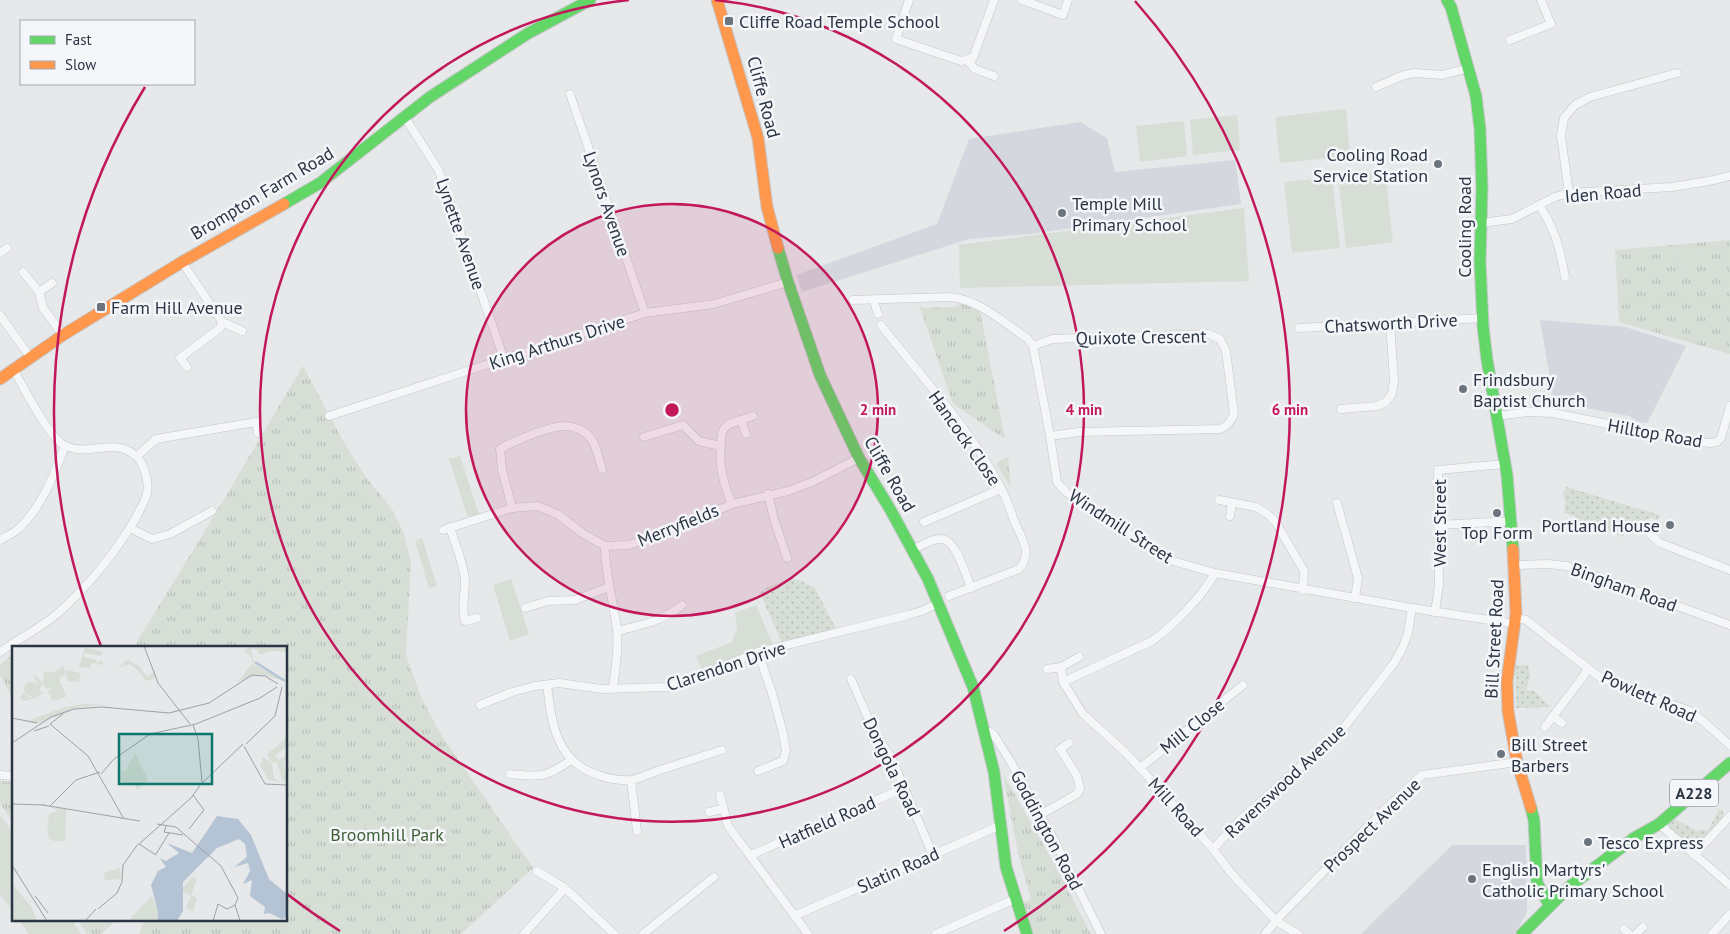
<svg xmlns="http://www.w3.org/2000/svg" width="1730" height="934" viewBox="0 0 1730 934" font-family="'PT Sans',sans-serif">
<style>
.built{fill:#d4d7dd}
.grass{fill:url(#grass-dots)}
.park{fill:url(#park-tufts)}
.garden{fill:#d6ded6}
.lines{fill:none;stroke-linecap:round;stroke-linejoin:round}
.street-casing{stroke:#c4c6c8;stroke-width:9}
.fast-casing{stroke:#c4c6c8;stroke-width:13}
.slow-casing{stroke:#c4c6c8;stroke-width:13}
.street{stroke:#f5f6f7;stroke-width:8}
.fast{stroke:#63d668;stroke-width:11}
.slow{stroke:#ff974d;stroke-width:11}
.ring{fill:none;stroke:#c2185b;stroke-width:2.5}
.poi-dot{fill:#6c747e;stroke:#f4f6f9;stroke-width:2}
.labels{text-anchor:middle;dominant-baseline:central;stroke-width:5;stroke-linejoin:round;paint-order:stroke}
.shield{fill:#f4f6f9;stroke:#676f7a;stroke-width:1}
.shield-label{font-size:16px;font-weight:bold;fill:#2b3544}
.poi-label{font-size:18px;fill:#2b3544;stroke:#f4f6f9;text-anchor:start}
.street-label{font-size:18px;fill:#2b3544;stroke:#f4f6f9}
.park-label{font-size:18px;fill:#406038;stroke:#f4f6f9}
.inset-river{fill:none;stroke:#b4c4d4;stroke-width:2.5}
.inset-road{fill:none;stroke:#9ba0a8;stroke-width:1}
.view{fill:#0f766e;fill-opacity:0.15;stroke:#0f766e;stroke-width:2.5}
.inset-edge{fill:none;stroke:#2b3544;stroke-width:2.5}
.centre{fill:#c2185b;stroke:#f4f6f9;stroke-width:2.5}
.ring-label{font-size:15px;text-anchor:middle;font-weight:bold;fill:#c2185b;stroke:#f4f6f9;stroke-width:5;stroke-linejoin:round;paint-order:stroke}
</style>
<defs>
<pattern id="grass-dots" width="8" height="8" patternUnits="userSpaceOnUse" patternTransform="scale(1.25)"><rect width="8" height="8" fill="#d6ded6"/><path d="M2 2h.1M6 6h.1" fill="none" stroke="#b8bfb9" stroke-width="1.8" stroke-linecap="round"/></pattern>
<pattern id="park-tufts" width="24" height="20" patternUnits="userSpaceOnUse" patternTransform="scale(1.25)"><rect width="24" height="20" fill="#d6ded6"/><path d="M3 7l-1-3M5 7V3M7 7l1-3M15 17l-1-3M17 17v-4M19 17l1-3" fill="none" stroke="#b8bfb9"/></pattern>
</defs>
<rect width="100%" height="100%" fill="#e6e8ea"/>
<g class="built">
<path d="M1080,122l27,16 8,34 120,-12 6,44 -211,30 -61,5 -167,53 -6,-17 141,-51 32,-85z"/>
<path d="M1540,320l85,7 61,19 -39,77 -8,-1 -10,-6 -75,-14z"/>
<path d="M1452,845h74l1,67 -12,22h-154z"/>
</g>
<g class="grass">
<path d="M1566,487l94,28 -3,5 -6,-3 -13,8 -7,-3 -3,13 -4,-2v4l-49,-18v-3l-11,-3 1,-11 -2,-8z"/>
<path d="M789,579l10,1 16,8 22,43 -55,12 -22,-50 6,-5z"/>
<path d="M1515,665h13l2,12 -4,13 9,1 15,16 -34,1z"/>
<path d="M1719,809l4,1v8l-27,29h-3l-23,-19 -1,-4 4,-6 26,14 2,-3 7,2z"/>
</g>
<g class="park">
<path d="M1730,240v114l-111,-32 -4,-72z"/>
<path d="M962,303l18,8 25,128 -52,-35 -34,-99 5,3 31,-1z"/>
<path d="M303,366l39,73 23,37 27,33 12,25 7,28 -5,93 14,40 20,38 93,135 -72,66h-322l5,-14h142v-272h-153l72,-117z"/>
<path d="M1008,457l3,28 -3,-2 -12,-20z"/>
<path d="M14,653v48l-14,-26v-10z"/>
<path d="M1003,774l52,91 36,69h-60l-10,-31 10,-4 -13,-46z"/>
<path d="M0,781l14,1v42l-14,-21z"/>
<path d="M78,920h38l-14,14h-15z"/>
</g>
<g class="garden">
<path d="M1346,109l4,47 -70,7 -5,-46z"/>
<path d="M1237,115l3,35 -47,5 -3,-35z"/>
<path d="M1184,121l3,35 -47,6 -4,-36z"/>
<path d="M1385,171l8,71 -47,6 -8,-71z"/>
<path d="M1332,177l8,71 -48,5 -8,-71z"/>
<path d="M1244,208l5,73 -289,7 -1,-43z"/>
<path d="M1699,250l2,15 -26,3 -2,-16z"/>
<path d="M460,456l19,58 -11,4 -19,-59z"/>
<path d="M422,538l15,48 -8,2 -14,-47z"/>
<path d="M511,579l18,55 -19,7 -17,-56z"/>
<path d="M756,605l17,40 -71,25 -6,-14 36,-14 5,-13 -2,-16z"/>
<path d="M0,815l14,20v78l-14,-19z"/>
<path d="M19,920h53l9,14h-52z"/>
</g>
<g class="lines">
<defs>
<g id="street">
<path d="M909,0l-13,39 65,22 12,-3 21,-58"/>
<path d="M1022,0l41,15 5,-15"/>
<path d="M1510,40l41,-16 -10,-24"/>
<path d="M967,60l8,9 19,7"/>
<path d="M1376,87l28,-12 10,-2 28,2 27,-7"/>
<path d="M570,94l75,219"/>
<path d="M404,116l35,55 65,188"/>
<path d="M1569,193l-8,-57 3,-18 11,-13 15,-8 87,-24"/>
<path d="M1539,205c16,24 21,43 26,72"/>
<path d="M1481,223l31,-4 43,-22 14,-4 103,-6 37,-6 21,-5"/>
<path d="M0,253l7,-5"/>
<path d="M182,262l40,60 -2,6 -40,30 7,9"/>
<path d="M23,272l16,20 4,16 20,27"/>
<path d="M39,292l13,-9"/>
<path d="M873,299l5,15"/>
<path d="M853,300l97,-3c30,3 53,25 78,42l5,7 17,90 7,46 9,10 100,67 49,14 197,35 103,16"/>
<path d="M0,315l30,42"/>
<path d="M222,322l20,9"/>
<path d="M881,325c41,53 89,103 120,163 6,11 10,24 14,35 7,15 18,32 4,46l-70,27"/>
<path d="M1299,328l184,-10"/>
<path d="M1033,346l19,-7 157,-5 11,5 6,12 8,63c-3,7 -6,12 -14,15l-141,3 -29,4"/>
<path d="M1341,409l36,-3 9,-4 6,-8 2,-14 -4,-57"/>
<path d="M329,416l316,-103 69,-9 74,-22"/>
<path d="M1497,416l31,-4 25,1 144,29 14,1 6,-1 4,-4 9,-32"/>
<path d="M741,420l12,-4"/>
<path d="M644,437l39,-12 16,16 21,5"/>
<path d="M137,456l19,-17 100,-17 2,11"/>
<path d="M768,494l6,25 13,39"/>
<path d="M1219,500l37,7 10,6 9,8 29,50 -1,19"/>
<path d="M1337,503l21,75 -3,20"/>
<path d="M732,504c-11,-26 -14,-44 -10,-71 3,-9 11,-10 19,-13l5,14"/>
<path d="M512,508l-10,-39 -2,-20c14,-8 49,-23 65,-23 6,0 14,3 19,6 12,7 14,25 18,37"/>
<path d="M1230,516l2,-13"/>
<path d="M924,522l77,-33"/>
<path d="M1438,525l74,-4"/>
<path d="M450,527c5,18 14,36 15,54 0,14 -4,27 0,40l12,-3"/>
<path d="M130,528l22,11 18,-5 42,-23"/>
<path d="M443,530l69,-22 26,-2 21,9 23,18 23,13 24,-1 41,-14 62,-27 56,-13 24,-9 47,-24"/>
<path d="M1651,535l9,8 70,27"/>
<path d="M0,540c5,-3 12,-6 17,-10 24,-21 37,-55 48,-84"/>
<path d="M605,546c0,29 9,56 12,85 2,19 -2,39 -4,58"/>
<path d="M912,550c9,-4 20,-12 30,-11 14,1 24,36 29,49"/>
<path d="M1514,565l34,-1 19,2 163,59"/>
<path d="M525,608l23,-7 27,-1 34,-13"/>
<path d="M1435,612l4,-27 -1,-115 67,-6"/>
<path d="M1516,618l10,2 72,56 22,10 70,25 13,10 27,24"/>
<path d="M617,631c24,-6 47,-10 65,-26"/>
<path d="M0,652c18,-13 39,-23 57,-38 30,-27 56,-58 77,-93 4,-8 11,-19 13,-28 2,-10 -1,-20 -5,-29 -2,-3 -4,-7 -7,-9 -23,-18 -46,2 -69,-9 -18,-8 -42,-59 -53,-77"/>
<path d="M1079,657l-18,10 2,15 20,32 42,38 15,16 73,81 18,24 45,48 22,13"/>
<path d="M1047,669l14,-2"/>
<path d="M851,679l24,55 16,23 42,98"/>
<path d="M1063,682l89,-41c22,-16 50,-44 63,-68"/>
<path d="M547,685c5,40 9,78 54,91 8,3 22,5 30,4 9,-2 18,-6 26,-9 22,-7 43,-14 65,-21"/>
<path d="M480,705l32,-13 23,-6 24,-3 43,6 65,-2 38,-13 53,-22 150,-37 14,-4 17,-8"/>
<path d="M1553,716l9,7"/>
<path d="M1545,727l40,-53 2,-7"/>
<path d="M986,732h4l4,3 15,24 43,77 49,98"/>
<path d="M1140,768l103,-83"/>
<path d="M758,771l25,-10 3,-11 -4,-21 -10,-36 -14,-41"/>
<path d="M510,774c30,3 36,4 61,-14"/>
<path d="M0,775l14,1"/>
<path d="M631,780l6,51"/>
<path d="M720,795l8,31 80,108"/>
<path d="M709,812l14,-3"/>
<path d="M1040,815l37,-21 3,-5 -3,-13 -17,-27 9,-6"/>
<path d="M1659,824l71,61"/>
<path d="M1213,849l27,-29 102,-90 52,-67 9,-16 5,-14 4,-25"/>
<path d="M751,855l153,-67"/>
<path d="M1694,855l36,-39"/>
<path d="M537,871l28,17 49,46"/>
<path d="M794,916l207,-91"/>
<path d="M1624,929l5,5"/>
<path d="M524,934l41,-46"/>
<path d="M643,934l71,-57"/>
<path d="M936,934l79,-35"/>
<path d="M1265,934l16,-19 100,-102 41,-38 95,-13"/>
<path d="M1636,934l7,-7"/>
<path d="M1712,934l18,-20"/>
</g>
<g id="fast">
<path d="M1447,0l4,7 25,89 4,33 2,59 -2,74 3,64 4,34 20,115 6,74"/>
<path d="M284,204l36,-21 110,-86 97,-63 63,-34"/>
<path d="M778,248l10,34 32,93 39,83 31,51 38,70 45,108 21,85 12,95 21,67"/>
<path d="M1531,808l3,12 3,63 13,23"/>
<path d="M1522,934l47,-47 65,-49 25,-14 71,-61"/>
</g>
<g id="slow">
<path d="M717,0l41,138 9,69 11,41"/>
<path d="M0,379l63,-44 119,-73 102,-58"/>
<path d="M1513,549l3,64 -9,68 1,30 9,51 14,46"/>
</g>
</defs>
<use href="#street" class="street-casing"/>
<use href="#fast" class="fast-casing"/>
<use href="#slow" class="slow-casing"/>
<use href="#street" class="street"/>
<use href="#fast" class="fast"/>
<use href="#slow" class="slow"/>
</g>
<circle cx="672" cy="410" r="206" fill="#c2185b" fill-opacity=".12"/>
<g class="ring">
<circle cx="672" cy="410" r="206"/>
<path d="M715 0A412 412 0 1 1 629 0"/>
<path d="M340 931A618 618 0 0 1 287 894M101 646A618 618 0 0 1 145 87M1135 1A618 618 0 0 1 1004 931"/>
</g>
<g class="poi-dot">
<rect x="724" y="16" width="10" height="10" rx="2.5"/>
<circle cx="1438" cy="164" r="5"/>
<circle cx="1062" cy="213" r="5"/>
<rect x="96" y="302" width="10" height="10" rx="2.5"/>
<circle cx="1463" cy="389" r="5"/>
<circle cx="1497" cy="513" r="5"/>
<circle cx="1670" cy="525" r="5"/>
<circle cx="1501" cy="754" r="5"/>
<circle cx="1588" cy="842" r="5"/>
<circle cx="1472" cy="879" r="5"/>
</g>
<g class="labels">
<rect class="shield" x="1670" y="779.5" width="48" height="27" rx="4"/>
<g class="shield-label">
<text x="1694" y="793">A228</text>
</g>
<g class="poi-label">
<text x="739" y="21">Cliffe Road Temple School</text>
<text x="1428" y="154" text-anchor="end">Cooling Road<tspan x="1428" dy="21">Service Station</tspan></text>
<text x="1072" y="203">Temple Mill<tspan x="1072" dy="21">Primary School</tspan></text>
<text x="111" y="307">Farm Hill Avenue</text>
<text x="1473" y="379">Frindsbury<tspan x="1473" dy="21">Baptist Church</tspan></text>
<text x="1660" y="525" text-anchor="end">Portland House</text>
<text x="1497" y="532" text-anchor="middle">Top Form</text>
<text x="1511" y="744">Bill Street<tspan x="1511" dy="21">Barbers</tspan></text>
<text x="1598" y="842">Tesco Express</text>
<text x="1482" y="869">English Martyrs'<tspan x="1482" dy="21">Catholic Primary School</tspan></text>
</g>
<g class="street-label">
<text transform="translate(764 97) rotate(75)">Cliffe Road</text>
<text transform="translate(262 193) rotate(-31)">Brompton Farm Road</text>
<text transform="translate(1603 193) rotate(-5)">Iden Road</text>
<text transform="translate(607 204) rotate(71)">Lynors Avenue</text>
<text transform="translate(1464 227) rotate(-90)">Cooling Road</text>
<text transform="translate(461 234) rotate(71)">Lynette Avenue</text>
<text transform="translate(1391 323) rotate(-3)">Chatsworth Drive</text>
<text transform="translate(1141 337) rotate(-1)">Quixote Crescent</text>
<text transform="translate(557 342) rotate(-18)">King Arthurs Drive</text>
<text transform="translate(1655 433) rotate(10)">Hilltop Road</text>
<text transform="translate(965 438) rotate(55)">Hancock Close</text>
<text transform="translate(890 474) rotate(60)">Cliffe Road</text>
<text transform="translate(1439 523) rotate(-90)">West Street</text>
<text transform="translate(678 525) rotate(-22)">Merryfields</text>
<text transform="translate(1121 526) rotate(33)">Windmill Street</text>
<text transform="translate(1624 587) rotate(20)">Bingham Road</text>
<text transform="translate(1494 639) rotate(-87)">Bill Street Road</text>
<text transform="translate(726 666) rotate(-18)">Clarendon Drive</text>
<text transform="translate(1649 696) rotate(24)">Powlett Road</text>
<text transform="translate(1192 726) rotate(-39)">Mill Close</text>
<text transform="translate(892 767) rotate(64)">Dongola Road</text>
<text transform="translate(1285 781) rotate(-43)">Ravenswood Avenue</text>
<text transform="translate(1176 807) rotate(48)">Mill Road</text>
<text transform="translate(827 822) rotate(-24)">Hatfield Road</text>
<text transform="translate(1372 825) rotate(-44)">Prospect Avenue</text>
<text transform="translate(1047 830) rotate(62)">Goddington Road</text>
<text transform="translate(898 870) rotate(-24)">Slatin Road</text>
</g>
<g class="park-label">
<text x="387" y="834">Broomhill Park</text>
</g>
</g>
<g transform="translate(12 646)">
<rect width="275" height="275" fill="#e6e8ea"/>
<path d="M238,0h37v6l-16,-1 -11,4 -4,-6h-5l3,14 5,-1 -7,1v-5l-7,-7zM73,1l18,5 -2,4 -16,-3 -1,4 12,3 1,3 5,-3 1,5 -12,-2v5l-12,-1zM116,14l12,7 7,10 8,-6 1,7 -10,3 -9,-12 -8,-5 -12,4zM240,18l4,1 29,16 -26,-7 -21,8zM52,20l1,9 -6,3 7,19 -13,4 -5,-9 4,-4 -5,1 -4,-5 -4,5 4,4 -8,5 -11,3 -4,-3 3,-5 8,5 7,-9 -4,-15 9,9 1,-12 8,2zM275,87v14l-12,8 3,7 -6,1 -5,-9 17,-14zM251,111l9,7 2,15 13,4 -19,-3 -8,-15z" fill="#d6ded6"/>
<path d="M12 43a7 7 0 1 1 14 0a7 7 0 1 1-14 0ZM72,58l22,1 -25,2 -41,16 -12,-2 37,-14zM263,109l4,5 8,-4 -3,7 3,19 -5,-2z" fill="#d6ded6"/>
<path d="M108,222l2,11 -17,1 -1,-7z" fill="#d6ded6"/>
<path d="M53,24l16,3 -2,8 -11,1zM123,107l13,27 -11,10 -2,-5 -11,-1 -6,-8 4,-1 -3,-5 6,1zM39,161l15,2 -1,32h-11l-5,-3 -2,-14 3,-11 9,-2zM180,231l5,2 -6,16 6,3 -4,14 -7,-4 5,-12 -10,-6zM0,238l20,24 5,13h-25zM140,250l6,15 -2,10h-28z" fill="#d6ded6"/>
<path d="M205,170l21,3 13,16 18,44 18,15v23l-5,2 -13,-6 -5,1 1,-7 -15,-11 2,-16 -9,4 7,-13 -2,-8 -14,4 13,-10 -2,-13 -6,-5 -22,9 -34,34v29l-6,10h-20l1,-9 -7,-27 7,-14 8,-4 -6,-9 6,3 13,-8 -12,-10 25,10z" fill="#b4c4d4"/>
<path class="inset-river" d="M243,16l30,19"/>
<path class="inset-road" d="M132,0l14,37 32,41M0,72l25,5M38,78l38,32 36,63M38,78l13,-10M181,79l5,14 4,43M22,85l15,-5M0,97l39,-26 23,-8 28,-2 67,6 40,-10 43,-28 13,1 13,8M234,98l29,-28 7,-29M232,100l21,38 22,1M89,128l13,-15 36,-25 46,-10 64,-26 17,-11M0,158l32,1M31,159l97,16M38,160l26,-26 24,-8M145,178l19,3 9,8M154,180l-2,6 19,3M177,183l15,-19 -11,-15M173,189l36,31 17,32 -3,7 5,16M127,198l52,-46 10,-14 42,-40M127,198l17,11M144,208l13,-21M0,219l35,56M23,250l13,17M86,263l19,-16 5,-11 1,-17 15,-21M73,275l11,-12M201,275l5,-17 9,5 8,-4"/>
<path class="view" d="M107,88h93v50h-93z"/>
<rect width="275" height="275" class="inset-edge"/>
</g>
<circle cx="672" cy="410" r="8" class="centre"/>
<g class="ring-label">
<text x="878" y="415">2 min</text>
<text x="1084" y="415">4 min</text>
<text x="1290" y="415">6 min</text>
</g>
<rect x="20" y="20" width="175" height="65" fill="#f4f6f9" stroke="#a4a9b1"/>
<rect x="30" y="36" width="25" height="8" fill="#63d668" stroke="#a4a9b1"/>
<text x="65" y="45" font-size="15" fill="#2b3544">Fast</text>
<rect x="30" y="61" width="25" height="8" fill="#ff974d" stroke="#a4a9b1"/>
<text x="65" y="70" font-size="15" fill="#2b3544">Slow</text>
</svg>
